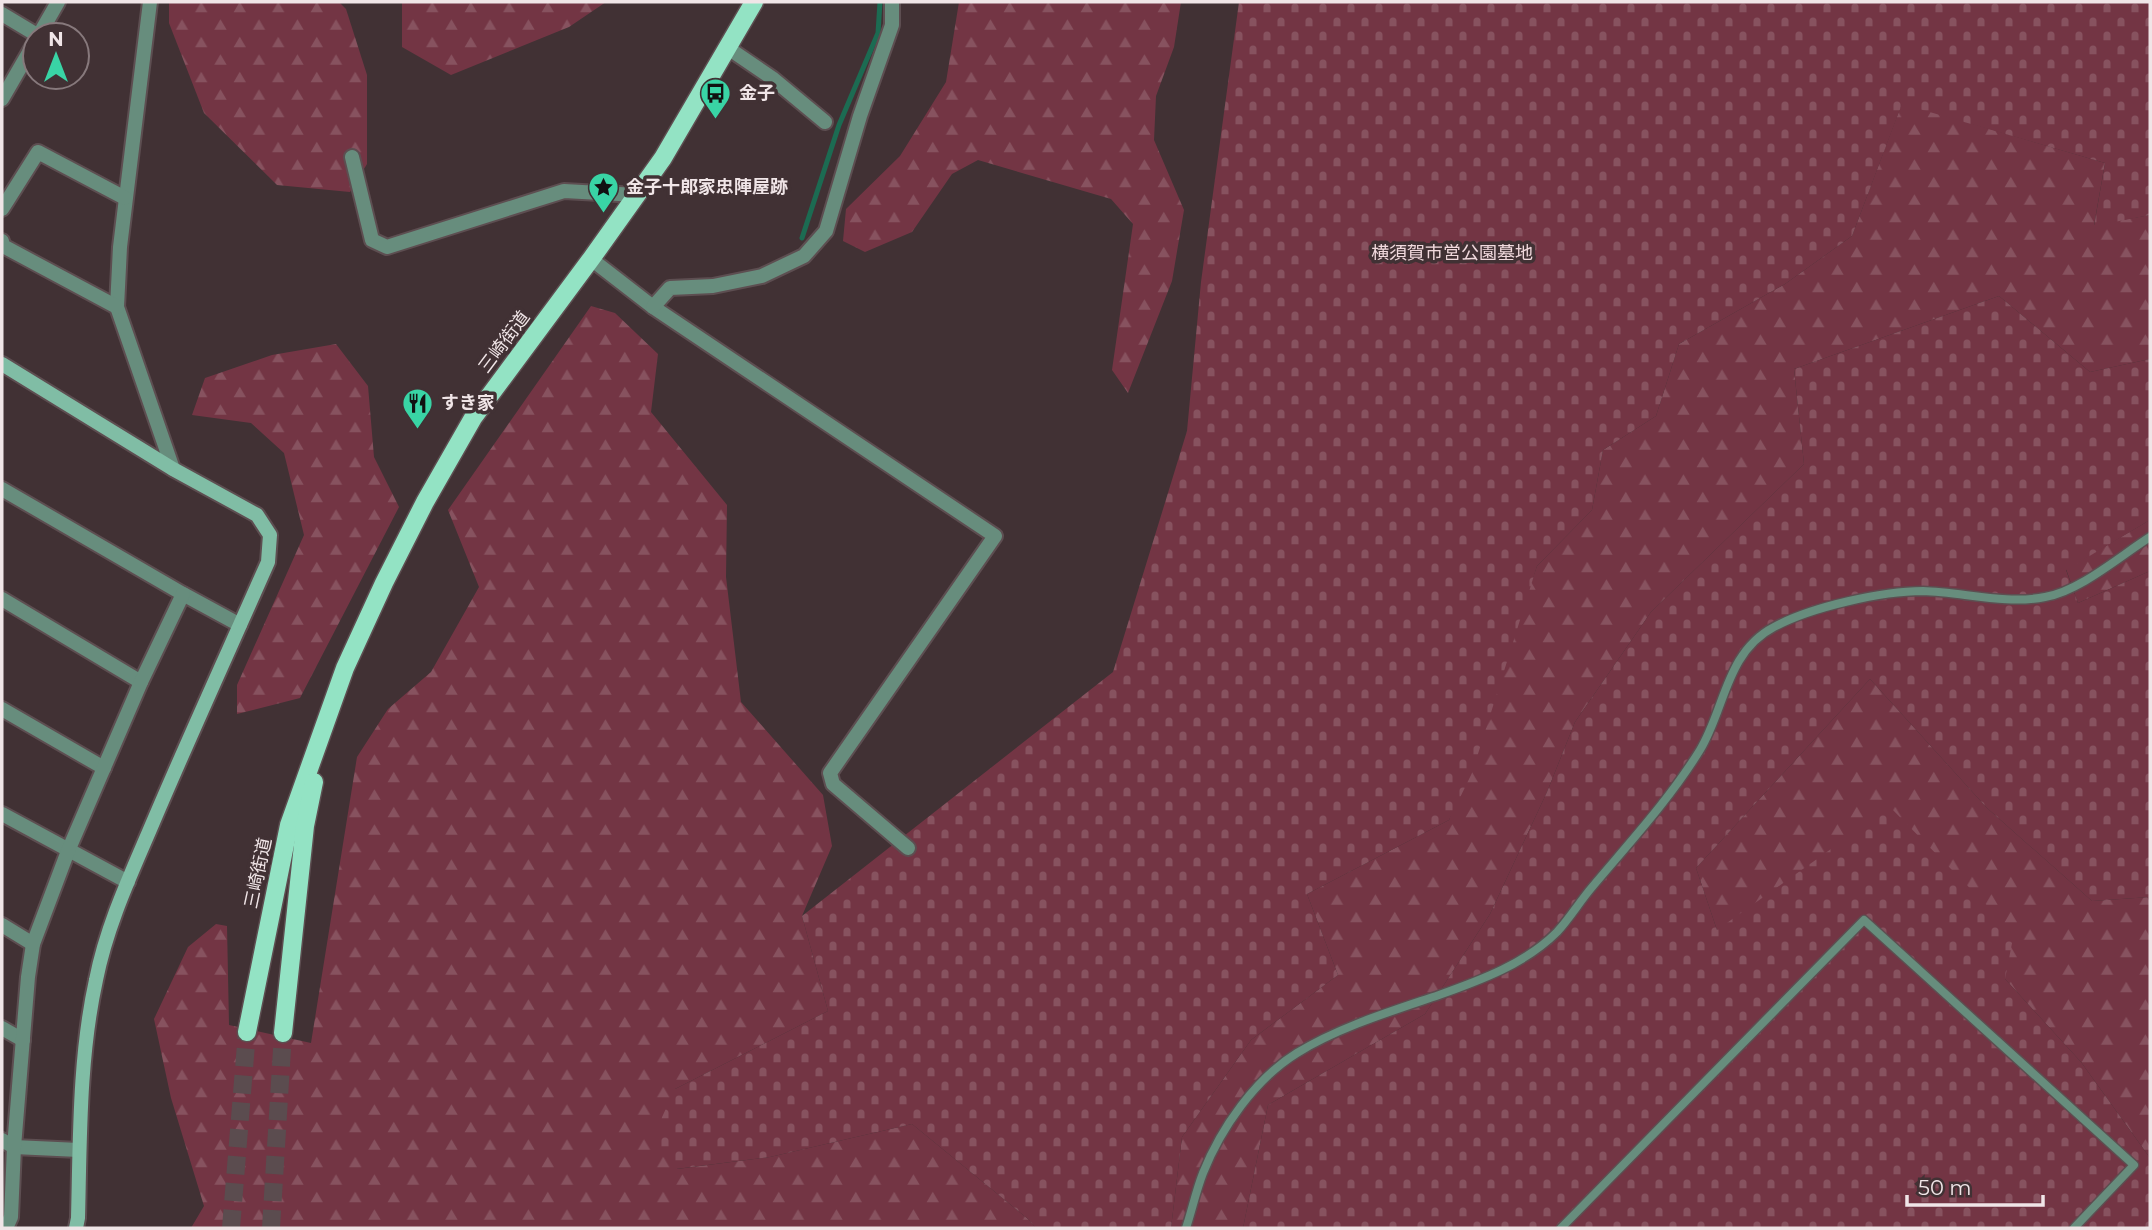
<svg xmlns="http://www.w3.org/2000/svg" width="2152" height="1230" viewBox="0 0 2152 1230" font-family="Montserrat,'Noto Sans JP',sans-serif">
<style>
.forest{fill:url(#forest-firs)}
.cemetery{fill:url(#cemetery-stones)}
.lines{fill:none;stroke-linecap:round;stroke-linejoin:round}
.stream{stroke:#1c6b52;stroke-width:5}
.primary-tunnel{stroke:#5b4c4f;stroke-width:18;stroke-dasharray:18 9;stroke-linecap:butt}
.lane-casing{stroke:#5d4e51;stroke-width:11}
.street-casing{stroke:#5d4e51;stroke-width:18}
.secondary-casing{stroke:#5d4e51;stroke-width:18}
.primary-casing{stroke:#5d4e51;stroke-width:21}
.lane{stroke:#678d7d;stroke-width:8}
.street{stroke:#678d7d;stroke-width:14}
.secondary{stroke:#80bda5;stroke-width:14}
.primary{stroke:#93e3c4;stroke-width:18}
.labels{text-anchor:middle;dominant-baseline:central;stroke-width:7;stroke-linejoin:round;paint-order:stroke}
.poi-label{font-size:18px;font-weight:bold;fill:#f0e5e7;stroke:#413134;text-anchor:start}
.park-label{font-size:18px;fill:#f1d9dd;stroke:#413134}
.street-label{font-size:18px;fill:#f0e5e7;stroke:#413134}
</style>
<defs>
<pattern id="forest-firs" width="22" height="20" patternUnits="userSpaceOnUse" patternTransform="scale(1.75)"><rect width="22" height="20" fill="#733544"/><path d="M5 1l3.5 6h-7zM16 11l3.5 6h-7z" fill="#87525f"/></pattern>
<pattern id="cemetery-stones" width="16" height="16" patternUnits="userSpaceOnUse" patternTransform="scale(1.75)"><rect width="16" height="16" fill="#733544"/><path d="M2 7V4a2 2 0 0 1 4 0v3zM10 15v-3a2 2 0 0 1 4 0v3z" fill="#87525f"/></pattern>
</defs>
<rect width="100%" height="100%" fill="#413134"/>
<g class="forest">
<path d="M169,2h170l7,7 21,66v89l-17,28 -73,-7 -73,-72 -35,-90z"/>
<path d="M402,2h204l-37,25 -118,48 -49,-28z"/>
<path d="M959,2h222l-7,45 -18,49 -2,44 30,70 -12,71 -44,112 -16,-23 21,-146 -22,-25 -133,-39 -26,14 -40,58 -47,20 -22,-11 3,-32 54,-53 46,-74z"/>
<path d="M1902,103l203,60 -11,62 56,-10v144l-60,13 -91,-76 -205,73 10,95 -153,148 -76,110 -28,70 -57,122 -65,100 -157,91 -25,123h-72l11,-91 69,-97 87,-65 -31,-81 142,-74 88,-254 55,-56 11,-60 53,-34 23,-72 106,-60 67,-48z"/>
<path d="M591,306l24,7 43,41 -7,58 76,93 -1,72 15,125 82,93 9,51 -30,70 26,95 -153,78 2,80 93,-12 142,-33 116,95 8,9h-845l13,-22 -33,-108 -17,-79 34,-72 28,-23 11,2 2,99 82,18 46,-286 31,-48 43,-37 48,-85 -31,-77z"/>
<path d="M336,344l32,42 6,71 25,50 -99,191 -63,16v-29l67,-150 -20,-82 -33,-30 -59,-8 13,-37 67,-23z"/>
<path d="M2150,520v51l-72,32 -12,-34z"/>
<path d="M1870,679l117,129 105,93 58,-4v261l-69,-96 -76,-83 -288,-49 -21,-62z"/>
</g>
<g class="cemetery">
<path d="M1239,2h911v213l-56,11 11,-63 -203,-59 -50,132 -67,48 -106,60 -23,72 -53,34 -11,60 -55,56 -65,207 -23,47 -142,74 31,81 -87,65 -69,97 -11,91h-135l-8,-9 -116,-95 -142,33 -94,12 -25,-28 24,-52 153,-78 -26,-95 311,-244 74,-241 14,-149z"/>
<path d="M1999,296l91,76 60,-13v161l-84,50 12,33 72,-32v326l-58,4 -105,-93 -117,-129 -174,189 21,62 173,-123 124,126 -9,46 76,83 69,96v70h-907l25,-123 157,-91 65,-100 57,-122 28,-70 76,-110 153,-148 -10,-95z"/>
</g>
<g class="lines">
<path class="stream" d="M802,238l37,-113 39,-92 2,-31"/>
<g class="primary-tunnel">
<path d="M231,1228l16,-196"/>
<path d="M271,1228l12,-195"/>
</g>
<defs>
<g id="lane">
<path d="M1186,1228c6,-18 10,-37 17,-55 18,-45 52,-94 94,-120 42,-26 95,-42 142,-58 42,-15 86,-31 118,-63 13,-14 23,-31 36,-46 37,-44 76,-86 107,-136 25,-41 26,-98 74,-123 37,-20 108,-36 149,-36 40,1 82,14 122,6 35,-6 75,-41 105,-60"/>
<path d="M1561,1228l303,-308 270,245 -60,63"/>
</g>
<g id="street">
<path d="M150,2l-30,245 -3,60 56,162"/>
<path d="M2,14l35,21"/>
<path d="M39,35l19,-33"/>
<path d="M728,48l44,30 53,44"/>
<path d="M2,99l33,-57"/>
<path d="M352,157l20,83 15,7 177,-56 73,4"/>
<path d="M2,209l36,-57 87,46"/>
<path d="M2,241l1,5 114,61"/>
<path d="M591,259l62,48 342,229 -165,237 3,11 75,64"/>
<path d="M653,307l17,-19 43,-2 49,-10 42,-20 22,-25 34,-115 32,-91v-23"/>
<path d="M2,489l181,105 57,31"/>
<path d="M2,599l139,83"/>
<path d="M2,709l102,59"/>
<path d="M2,814l126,68"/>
<path d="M2,925l31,19"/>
<path d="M2,1028l21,12"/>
<path d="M2,1140l12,7 65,3"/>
<path d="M6,1228l5,-11 3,-70 14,-170 5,-33 35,-93 73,-169 42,-88"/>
</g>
<path id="secondary" d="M2,364l171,105 84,46 13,20 -2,27c-38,86 -77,171 -114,258 -22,52 -47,104 -58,160 -17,77 -16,159 -18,238l-2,10"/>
<g id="primary">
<path d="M247,1032l42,-207 56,-157 39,-85 41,-81 48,-84 118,-159 72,-101 91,-156"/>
<path d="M283,1033l22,-207 9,-44"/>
</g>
</defs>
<use href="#lane" class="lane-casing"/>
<use href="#street" class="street-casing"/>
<use href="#secondary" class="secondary-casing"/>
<use href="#primary" class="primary-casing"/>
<use href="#lane" class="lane"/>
<use href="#street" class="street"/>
<use href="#secondary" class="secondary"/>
<use href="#primary" class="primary"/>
</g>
<defs>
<symbol id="bus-pin" viewBox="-11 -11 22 30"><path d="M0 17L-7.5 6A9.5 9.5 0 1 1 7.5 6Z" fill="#39d4a5" stroke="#413134"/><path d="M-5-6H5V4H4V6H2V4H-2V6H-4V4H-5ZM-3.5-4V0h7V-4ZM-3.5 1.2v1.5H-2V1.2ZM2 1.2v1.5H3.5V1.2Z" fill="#111"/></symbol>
<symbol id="sight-pin" viewBox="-11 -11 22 30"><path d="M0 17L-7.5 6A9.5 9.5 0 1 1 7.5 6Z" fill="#39d4a5" stroke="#413134"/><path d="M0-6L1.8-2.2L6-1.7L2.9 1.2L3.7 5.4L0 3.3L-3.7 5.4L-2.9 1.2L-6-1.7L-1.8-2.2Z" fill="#111"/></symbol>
<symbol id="restaurant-pin" viewBox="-11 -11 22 30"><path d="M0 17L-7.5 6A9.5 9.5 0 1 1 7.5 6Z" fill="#39d4a5" stroke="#413134"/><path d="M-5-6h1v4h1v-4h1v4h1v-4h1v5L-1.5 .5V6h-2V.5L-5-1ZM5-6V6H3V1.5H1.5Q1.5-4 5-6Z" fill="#111"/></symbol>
</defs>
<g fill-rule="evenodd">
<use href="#bus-pin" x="698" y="76" width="35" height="47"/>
<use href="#sight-pin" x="586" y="170" width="35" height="47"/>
<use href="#restaurant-pin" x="400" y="386" width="35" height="47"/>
</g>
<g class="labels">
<g class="poi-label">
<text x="739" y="93">金子</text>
<text x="626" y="187">金子十郎家忠陣屋跡</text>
<text x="441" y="403">すき家</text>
</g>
<g class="park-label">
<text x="1452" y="253">横須賀市営公園墓地</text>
</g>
<g class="street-label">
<text transform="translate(504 342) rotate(-53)">三崎街道</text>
<text transform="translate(258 873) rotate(-78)">三崎街道</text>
</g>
</g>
<rect width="2152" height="1230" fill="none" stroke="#f0e5e7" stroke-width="7"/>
<g transform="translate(56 56)"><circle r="33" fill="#413134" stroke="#87797c" stroke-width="2"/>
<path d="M0-5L12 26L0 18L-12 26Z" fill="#39d4a5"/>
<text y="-10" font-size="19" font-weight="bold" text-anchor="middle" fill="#f0e5e7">N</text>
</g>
<path d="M1907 1195v10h136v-10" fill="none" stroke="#f0e5e7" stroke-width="3.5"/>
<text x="1918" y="1195" font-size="21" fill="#f0e5e7" stroke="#413134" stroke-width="5" paint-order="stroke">50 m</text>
</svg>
